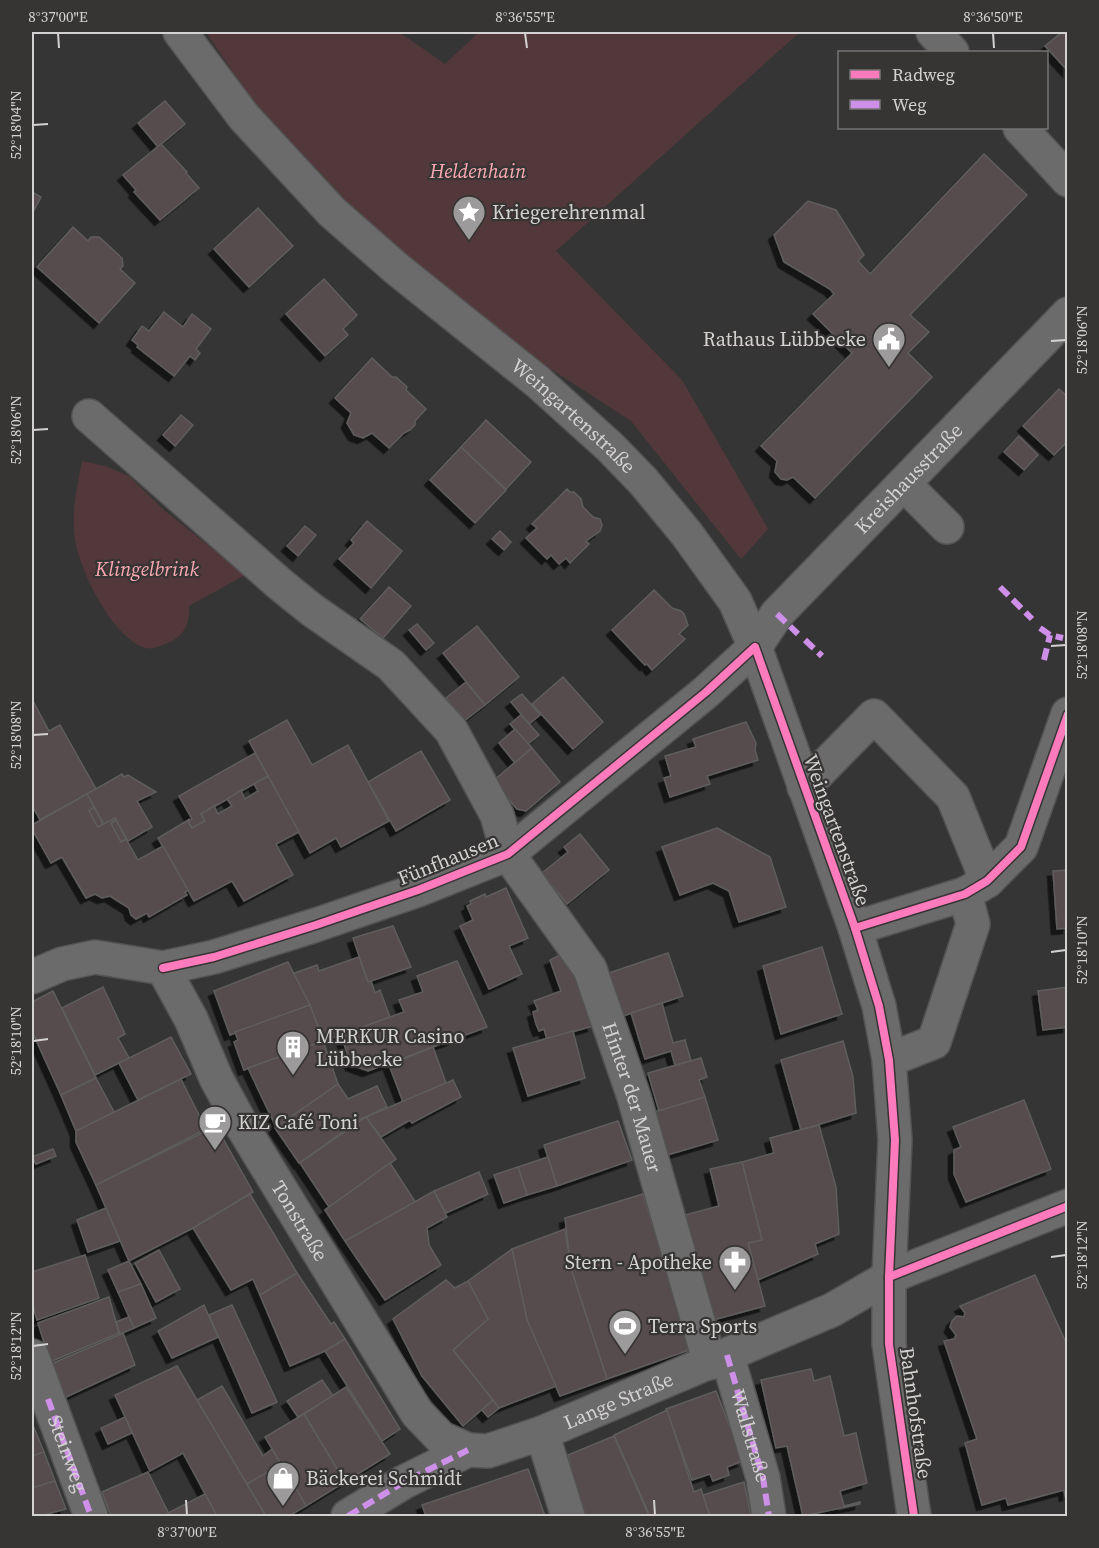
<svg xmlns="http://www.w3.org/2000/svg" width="1099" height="1548" viewBox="0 0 1099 1548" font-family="'Source Serif 4',serif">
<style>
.green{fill:#53383b}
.building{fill:#564c4d;stroke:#5f5d5d;stroke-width:1.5;filter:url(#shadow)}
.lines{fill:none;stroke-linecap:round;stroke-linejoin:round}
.minor-casing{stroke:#545353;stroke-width:36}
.minor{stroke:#6c6b6b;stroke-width:33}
.quiet{stroke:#ce8fe9;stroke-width:6;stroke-dasharray:12 6;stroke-linecap:butt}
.cycleway-casing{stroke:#373434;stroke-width:11}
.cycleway{stroke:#fd7abc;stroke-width:8}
.ticks{fill:none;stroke:#d3d1d1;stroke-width:2}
.labels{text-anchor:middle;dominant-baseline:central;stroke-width:4.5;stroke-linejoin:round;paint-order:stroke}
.park-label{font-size:20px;font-style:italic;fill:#fda9b2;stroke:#373434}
.poi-label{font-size:20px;fill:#d3d1d1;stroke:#373434;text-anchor:start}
.street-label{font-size:20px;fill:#d3d1d1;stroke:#373434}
.neatline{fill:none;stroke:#d3d1d1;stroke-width:2}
.ticks-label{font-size:15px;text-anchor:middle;fill:#d3d1d1}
</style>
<defs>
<filter id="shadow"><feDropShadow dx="-5.5" dy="5.5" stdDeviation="0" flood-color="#0009"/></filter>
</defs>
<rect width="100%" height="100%" fill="#363535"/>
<g class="green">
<path d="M206,32h193l46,32 34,-32h321l-244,219 126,129 86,149 -27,30 -110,-138 -111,-72 -97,-77 -72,-66 -102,-110z"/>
<path d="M82,461l23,5 24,10 35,34 81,65 -56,31c1,14 -3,28 -17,35 -8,3 -17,9 -26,7 -33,-9 -66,-77 -71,-109 -4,-26 2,-52 7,-78z"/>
</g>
<g class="building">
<path d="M1062,32h6v39l-23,-25z"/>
<path d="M165,101l20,23 -27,23 -20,-24z"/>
<path d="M161,144l26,28 -1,1 13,15 -39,32 -26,-28 2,-2 -13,-15z"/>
<path d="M984,154l43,41 -117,120 19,17 -21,21 24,24 -117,121 -22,-21 -6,3 -6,-1 -6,-7 2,-11 -16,-15 91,-93 -39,-39 21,-20 -4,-5 -46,-27 -10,-27 34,-34 28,9 28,45 -6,6 12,13z"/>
<path d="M32,192l9,5 -9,17z"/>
<path d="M258,208l35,38 -44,41 -35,-38z"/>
<path d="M73,227l15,14 3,-4h8l23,21 1,8 -3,3 15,14 -36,40 -62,-56z"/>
<path d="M324,279l33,36 -14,14 5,6 -23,21 -39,-42z"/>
<path d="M164,312l19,15 9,-13 19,15 -15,20 4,4 -5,7 -5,-4 -16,20 -37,-29 1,-2 -6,-5 10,-14 7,5z"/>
<path d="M372,358l20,19h4l11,10 -1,3 20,19 -11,12v4l-5,5 -6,3 -15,15 -17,-15 -9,5 -9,-3 -7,-12 4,-10 -16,-15z"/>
<path d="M1059,389l9,8v44l-14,14 -31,-29z"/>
<path d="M181,415l12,10 -18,21 -12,-11z"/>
<path d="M486,420l45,42 -25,27 -45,-42z"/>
<path d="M1019,436l19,19 -14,15 -20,-18z"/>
<path d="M461,447l45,43 -31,33 -45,-43z"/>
<path d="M567,489l3,3h4l7,7 2,8 10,10 7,2 2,6 -2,6 -14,10 3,3 -19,19 -4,-5 -7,6 -8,-9 -4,4 -21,-21 11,-10 -5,-4z"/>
<path d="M367,521l35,30 -31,37 -32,-29 15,-16 -3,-3z"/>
<path d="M305,526l11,9 -18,21 -11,-10z"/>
<path d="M500,531l11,11 -7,8 -12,-11z"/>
<path d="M389,587l22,19 -28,32 -23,-19z"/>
<path d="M654,590l18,18 9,3 3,3 4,11 -9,9 6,5 -33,31 -5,-6 -2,1 -33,-35z"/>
<path d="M417,624l17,19 -8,7 -17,-20z"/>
<path d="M477,626l42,51 -34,28 -42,-52z"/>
<path d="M563,677l40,45 -30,27 -41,-45z"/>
<path d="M466,682l19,23 -21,16 -18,-23z"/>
<path d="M522,694l18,21 -11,9 -18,-22z"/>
<path d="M33,701l16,30 11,-6 36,64 -56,31 -8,-15z"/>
<path d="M521,715l18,20 -11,9 -18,-20z"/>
<path d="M287,720l25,45 36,-20 41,76 -48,26 -5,-9 -26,15 -61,-112z"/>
<path d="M746,722l10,21 -1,7 3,10 -51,16 3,8 -40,13 -6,-19 7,-2 -6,-20 31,-9 -3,-8z"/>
<path d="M515,729l17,19 -17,15 -16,-20z"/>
<path d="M532,748l28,34 -34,29 -9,-2 -24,-28z"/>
<path d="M421,751l29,49 -54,31 -28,-49z"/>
<path d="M255,753l13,23 -67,38 4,7 -13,7 -4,-6 4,-3 -13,-23z"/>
<path d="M122,774l2,3 4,-2 28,17 -19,9 15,26 -24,14 -13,-23 -11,6 -17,-30z"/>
<path d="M268,776l31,56 -23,12 17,31 -49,26 -12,-20 -38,20 -36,-63 32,-19 -2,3 4,6 13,-7 -4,-7 16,-10 -3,2 4,8 14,-8 -5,-7 16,-10 -2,2 4,8 13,-8 -4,-7z"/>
<path d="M87,794l7,13 -5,4 9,16 17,-9 1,2 -5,3 10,19 5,-3 12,21 25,-14 25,44 -3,2 2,3 -38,22 -2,-4 -11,6 -5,-4 -2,-7 -19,-12 -8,2 -7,-4 -9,4 -24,-41 -11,6 -19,-34v-4z"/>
<path d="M94,807l9,17 -5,3 -9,-16z"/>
<path d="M116,820l10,19 -5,3 -10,-19z"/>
<path d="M717,828l53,29 16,50 -47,15 -10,-31 -16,-8 -33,12 -18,-48z"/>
<path d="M580,834l29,36 -42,34 -25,-31 26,-21 -4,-5z"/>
<path d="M1068,870v58l-11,1 -4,-58z"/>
<path d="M506,888l22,50 -19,8 13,28 -33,15 -29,-63 13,-6 -6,-14 4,-2 -1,-3 15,-7 1,3z"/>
<path d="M393,926l18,41 -43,15 -15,-44z"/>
<path d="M822,947l20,67 -61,20 -18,-68z"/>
<path d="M668,953l15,43 -60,20 -14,-43z"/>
<path d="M562,954l11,11 20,61 -46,13 -3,-10 -5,2 -3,-7 -3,-12 5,-2 -4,-9 27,-10 -11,-31z"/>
<path d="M359,957l9,25 3,-1 4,12 5,-3 10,27 -67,24 -13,-36 -18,-31 25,-9 2,6z"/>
<path d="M457,961l30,66 -119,44 -17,-6 -10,-30 63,-23 -5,-12 24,-8 -6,-16z"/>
<path d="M288,962l22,43 -80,30 -16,-44z"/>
<path d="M103,987l22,47 -7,4 11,20 -34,17 -33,-67z"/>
<path d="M1068,987v40l-25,3 -5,-39z"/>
<path d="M53,991l43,87 -35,17 -29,-64v-29z"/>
<path d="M662,1003l11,40 12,-3 6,21 -16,4 -4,-14 -26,8 -14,-46z"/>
<path d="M310,1005l13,36 -79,29 -10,-28 4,-2 -3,-8z"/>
<path d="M573,1031l12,47 -57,18 -15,-48z"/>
<path d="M171,1037l20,37 -53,26 -19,-37z"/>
<path d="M323,1041l15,43 -62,43 -28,-59z"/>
<path d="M843,1041l10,36 3,36 -55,17 -20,-70z"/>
<path d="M433,1047l13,36 -43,19 -14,-37z"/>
<path d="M701,1058l6,19 -8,3 6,17 -46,14 -11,-38z"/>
<path d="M96,1078l18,34 -38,19 -15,-36z"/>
<path d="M181,1079l25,50 -110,56 -20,-43v-11z"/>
<path d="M453,1080l8,17 -49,26 -2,-3 -29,17 -15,-20z"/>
<path d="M338,1084l10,15 29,-13 10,21 -26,12 -62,44 -24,-35z"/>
<path d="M705,1097l13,43 -54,16 -13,-43z"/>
<path d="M1024,1100l27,69 -85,33 -12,-28v-24l7,-3 -8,-20z"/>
<path d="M366,1117l30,42 -67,48 -29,-44z"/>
<path d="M618,1121l14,39 -75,26 -13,-41z"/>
<path d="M819,1125l17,62 3,47 -24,10 3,10 -60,26 -10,-37 14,-3 -20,-78 32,-9 -4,-15z"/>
<path d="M216,1126l37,66 -60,36 -64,33 -33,-76z"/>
<path d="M53,1149l3,7 -20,8 -4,-7z"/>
<path d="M548,1157l9,29 -30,9 -9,-28z"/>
<path d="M742,1162l20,78 -14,3 17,63 -52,14 -28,-105 34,-9 -9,-37z"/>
<path d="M390,1163l26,40 -71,38 -20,-31z"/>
<path d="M518,1167l9,28 -23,8 -10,-28z"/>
<path d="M479,1172l9,22 -42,19 -12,-22z"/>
<path d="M434,1191l13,26 -20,11 2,17 12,20 -56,35 -40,-59z"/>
<path d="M250,1194l47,79 -37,22 -7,-16 -22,11 -38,-62z"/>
<path d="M643,1194l49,155 -85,30 -36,-110 -6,-51z"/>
<path d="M106,1208l14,33 -32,11 -11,-32z"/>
<path d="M565,1229l6,40 36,110 -47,17 -33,-76 -15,-71z"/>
<path d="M512,1249l15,71 29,66 -57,22 -46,-58 35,-31 -20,-38z"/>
<path d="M159,1250l21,39 -24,13 -21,-39z"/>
<path d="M85,1255l14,43 -62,22 -5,-18v-30z"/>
<path d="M129,1261l12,23 -23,8 -10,-22z"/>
<path d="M297,1273l34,51 3,-2 11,17 -20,12 -35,15 -30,-71z"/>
<path d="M1035,1275l33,72v148l-3,1 -1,-6 -56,15 -2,-7 -24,7 -17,-62 12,-4 -33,-98 10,-2 2,-4 -6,-8 2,-6 5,-5 7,1 1,-4 -5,-7z"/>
<path d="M446,1280l9,8 13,-7 20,38 -35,31 40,50 -30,26 -41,-50 -29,-57z"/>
<path d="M141,1284l15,34 -22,10 -16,-36z"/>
<path d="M109,1297l10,36 -69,29 -12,-39z"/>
<path d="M204,1305l14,32 -46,21 -14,-27z"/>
<path d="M232,1305l45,97 -25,11 -43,-98z"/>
<path d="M129,1317l5,11 -14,6 -4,-12z"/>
<path d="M123,1333l12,32 -71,33 -13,-34z"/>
<path d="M345,1339l55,90 -18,12 -57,-90z"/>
<path d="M177,1366l20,34 69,116h-49l-34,-63 -33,18 -35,-76z"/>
<path d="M811,1369l3,12 16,-5 14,60 12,-3 11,50 -27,8 4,15 16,-4v2l-57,12 -16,-70 -11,2 -15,-68z"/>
<path d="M322,1380l11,16 -35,21 -11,-16z"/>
<path d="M222,1386l41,70 9,-7 10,15 -35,20 -50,-84z"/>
<path d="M346,1387l44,67 -45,28 -41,-68z"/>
<path d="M716,1391l27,70 -16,6 2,8 -16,6 -3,-7 -18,6 -26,-71z"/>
<path d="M493,1400l6,8 -11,9 -6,-7z"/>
<path d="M667,1410l27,82 7,-3 9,27h-60l-36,-81z"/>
<path d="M304,1414l41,68 -39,24 -41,-69z"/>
<path d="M125,1417l7,16 -24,11 -7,-16z"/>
<path d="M32,1423l12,29 -12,4z"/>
<path d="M614,1436l35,80h-67l-14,-61z"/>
<path d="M44,1452l11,29 -23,7v-32z"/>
<path d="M282,1464l24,42 -17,10h-23l-19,-32z"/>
<path d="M528,1469l17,47h-119l-4,-11z"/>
<path d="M148,1472l22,44h-59l-9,-24z"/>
<path d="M55,1481l11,28 -26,7h-8v-28z"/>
<path d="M744,1482l7,34h-41l-7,-21z"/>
<path d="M205,1494l12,22h-47l-2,-3z"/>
</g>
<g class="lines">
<defs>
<g id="minor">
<path id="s1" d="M180,32l64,85 88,95 65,57 141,113 72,65 33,34 43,52 49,68 20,46 100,281 24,78 10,54 6,80 -6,137v67l25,172"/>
<path d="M933,32l19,20"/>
<path d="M1020,128l48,52"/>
<path id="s2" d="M89,416l192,169 31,25 79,55 60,65 46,85 11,39 82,115 44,128 76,266"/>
<path d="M904,484l43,43"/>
<path d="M804,787l70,-71 79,81 34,84"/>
<path d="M855,928l110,-34 22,-13 34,-34 47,-133"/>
<path id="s3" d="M163,968l28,51 25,59 26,48 175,287 24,25 27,12"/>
<path id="s4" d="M32,977l30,-13 33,-7 68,11 51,-11 102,-32 102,-35 90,-36 198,-162 49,-45 22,-33 291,-300"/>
<path d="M889,1060l45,-18 39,-118 -8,-30"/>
<path d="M727,1355l36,123 6,38"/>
<path id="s5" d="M32,1356l59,160"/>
<path d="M542,1433l26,83"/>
<path id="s6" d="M348,1516l56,-34 64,-32 20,1 54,-18 290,-123 57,-33 179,-71"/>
</g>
</defs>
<use href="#minor" class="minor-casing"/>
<use href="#minor" class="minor"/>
<g class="quiet">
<path d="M1000,587l32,32"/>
<path d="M777,614l21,20"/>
<path d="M1040,628l10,7 13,3"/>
<path d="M805,640l17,16"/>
<path d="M1044,660l6,-25"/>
<path id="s7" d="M727,1355l36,123 6,38"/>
<path d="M48,1399l43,117"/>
<path d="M348,1516l56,-34 64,-32"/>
</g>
<defs>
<g id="cycleway">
<path d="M855,928l110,-34 22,-13 34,-34 47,-133"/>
<path d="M163,968l51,-11 102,-32 102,-35 90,-36 198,-162 49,-45 100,281 24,78 10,54 6,80 -6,137v67l25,172"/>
<path d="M889,1277l179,-71"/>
</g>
</defs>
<use href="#cycleway" class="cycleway-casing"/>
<use href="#cycleway" class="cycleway"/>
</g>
<path class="ticks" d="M58,33l1,15M525,33l2,15M993,33l1,15M33,125l15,-1M1051,341l15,-1M33,430l15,-1M1051,646l15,-1M33,735l15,-1M1051,952l15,-2M33,1041l15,-2M1051,1257l15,-2M33,1346l15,-2M186,1500l1,15M654,1500l1,15"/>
<defs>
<symbol id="sight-pin" viewBox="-11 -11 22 30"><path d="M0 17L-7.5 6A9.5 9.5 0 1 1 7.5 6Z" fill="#9c9a9a" stroke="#373434"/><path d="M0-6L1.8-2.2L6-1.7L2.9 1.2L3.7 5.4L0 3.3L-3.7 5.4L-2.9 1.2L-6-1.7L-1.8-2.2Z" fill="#fff"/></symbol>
<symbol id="civic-pin" viewBox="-11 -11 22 30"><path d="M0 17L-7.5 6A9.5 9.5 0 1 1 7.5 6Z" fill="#9c9a9a" stroke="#373434"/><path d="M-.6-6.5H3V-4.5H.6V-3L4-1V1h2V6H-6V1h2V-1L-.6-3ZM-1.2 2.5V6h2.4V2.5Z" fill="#fff"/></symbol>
<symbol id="building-pin" viewBox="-11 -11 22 30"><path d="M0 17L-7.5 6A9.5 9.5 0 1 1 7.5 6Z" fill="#9c9a9a" stroke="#373434"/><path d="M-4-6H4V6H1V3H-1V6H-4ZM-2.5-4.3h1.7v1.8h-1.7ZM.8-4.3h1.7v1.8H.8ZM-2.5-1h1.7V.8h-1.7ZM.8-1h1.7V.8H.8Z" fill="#fff"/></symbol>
<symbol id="cafe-pin" viewBox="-11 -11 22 30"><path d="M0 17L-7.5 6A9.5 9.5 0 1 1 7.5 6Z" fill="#9c9a9a" stroke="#373434"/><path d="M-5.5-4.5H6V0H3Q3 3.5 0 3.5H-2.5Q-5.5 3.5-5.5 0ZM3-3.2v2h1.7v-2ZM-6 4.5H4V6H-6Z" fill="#fff"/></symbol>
<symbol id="pharmacy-pin" viewBox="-11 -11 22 30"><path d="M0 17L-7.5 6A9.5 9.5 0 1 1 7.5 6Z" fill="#9c9a9a" stroke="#373434"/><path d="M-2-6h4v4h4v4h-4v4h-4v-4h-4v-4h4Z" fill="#fff"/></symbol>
<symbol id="stadium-pin" viewBox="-11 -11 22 30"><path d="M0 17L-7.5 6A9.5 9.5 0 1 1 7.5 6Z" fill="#9c9a9a" stroke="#373434"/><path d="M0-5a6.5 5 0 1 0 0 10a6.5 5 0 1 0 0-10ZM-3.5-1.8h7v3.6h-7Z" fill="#fff"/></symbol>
<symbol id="shop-pin" viewBox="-11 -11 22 30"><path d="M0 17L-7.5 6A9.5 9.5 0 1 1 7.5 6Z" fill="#9c9a9a" stroke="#373434"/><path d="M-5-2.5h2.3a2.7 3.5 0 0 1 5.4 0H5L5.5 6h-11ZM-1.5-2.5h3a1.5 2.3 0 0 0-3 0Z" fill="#fff"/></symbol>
</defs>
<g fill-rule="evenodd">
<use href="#sight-pin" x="450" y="193" width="38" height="52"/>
<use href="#civic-pin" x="870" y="320" width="38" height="52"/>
<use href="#building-pin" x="274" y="1028" width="38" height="52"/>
<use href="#cafe-pin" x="196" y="1103" width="38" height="52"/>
<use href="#pharmacy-pin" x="716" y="1243" width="38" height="52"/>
<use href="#stadium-pin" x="606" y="1307" width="38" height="52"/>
<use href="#shop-pin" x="264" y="1459" width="38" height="52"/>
</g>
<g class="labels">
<g class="park-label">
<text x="478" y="171">Heldenhain</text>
<text x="147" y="569">Klingelbrink</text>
</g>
<g class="poi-label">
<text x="492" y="212">Kriegerehrenmal</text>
<text x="866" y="339" text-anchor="end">Rathaus Lübbecke</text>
<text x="316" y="1036">MERKUR Casino<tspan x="316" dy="23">Lübbecke</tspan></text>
<text x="238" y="1122">KIZ Café Toni</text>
<text x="712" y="1262" text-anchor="end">Stern - Apotheke</text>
<text x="648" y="1326">Terra Sports</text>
<text x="306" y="1478">Bäckerei Schmidt</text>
</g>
<g class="street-label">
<text stroke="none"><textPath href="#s1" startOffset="552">Weingartenstraße</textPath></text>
<text stroke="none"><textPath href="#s4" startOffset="1050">Kreishausstraße</textPath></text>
<text transform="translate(837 830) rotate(70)">Weingartenstraße</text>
<text transform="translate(448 859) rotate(-22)">Fünfhausen</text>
<text stroke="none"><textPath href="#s2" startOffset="894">Hinter der Mauer</textPath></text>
<text stroke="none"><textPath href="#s3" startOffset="288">Tonstraße</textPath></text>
<text stroke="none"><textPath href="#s6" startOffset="297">Lange Straße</textPath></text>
<text transform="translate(916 1413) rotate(82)">Bahnhofstraße</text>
<text stroke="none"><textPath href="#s7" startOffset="84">Wallstraße</textPath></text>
<text stroke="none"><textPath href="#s5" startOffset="104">Steinweg</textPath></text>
</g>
</g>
<rect width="1099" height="1548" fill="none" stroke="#373434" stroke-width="66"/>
<rect x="838" y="51" width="210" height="78" fill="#373434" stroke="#757373" stroke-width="1.5"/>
<rect x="850" y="70" width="30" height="9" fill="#fd7abc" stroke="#757373" stroke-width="1.5"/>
<text x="892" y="81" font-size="18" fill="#d3d1d1">Radweg</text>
<rect x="850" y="100" width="30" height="9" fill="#ce8fe9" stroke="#757373" stroke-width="1.5"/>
<text x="892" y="111" font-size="18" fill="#d3d1d1">Weg</text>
<rect x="33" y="33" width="1033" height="1482" class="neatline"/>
<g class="ticks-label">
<text x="58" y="22">8°37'00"E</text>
<text x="525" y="22">8°36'55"E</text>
<text x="993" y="22">8°36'50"E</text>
<text transform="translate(16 125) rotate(-90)" y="5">52°18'04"N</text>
<text transform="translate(1082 340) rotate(-90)" y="5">52°18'06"N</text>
<text transform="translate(16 430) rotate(-90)" y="5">52°18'06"N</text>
<text transform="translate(1082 645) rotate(-90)" y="5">52°18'08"N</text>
<text transform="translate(16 735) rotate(-90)" y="5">52°18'08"N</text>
<text transform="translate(1082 950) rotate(-90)" y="5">52°18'10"N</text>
<text transform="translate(16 1041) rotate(-90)" y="5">52°18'10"N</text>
<text transform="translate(1082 1255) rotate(-90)" y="5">52°18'12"N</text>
<text transform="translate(16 1346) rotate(-90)" y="5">52°18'12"N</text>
<text x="187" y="1537">8°37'00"E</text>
<text x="655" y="1537">8°36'55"E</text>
</g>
</svg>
